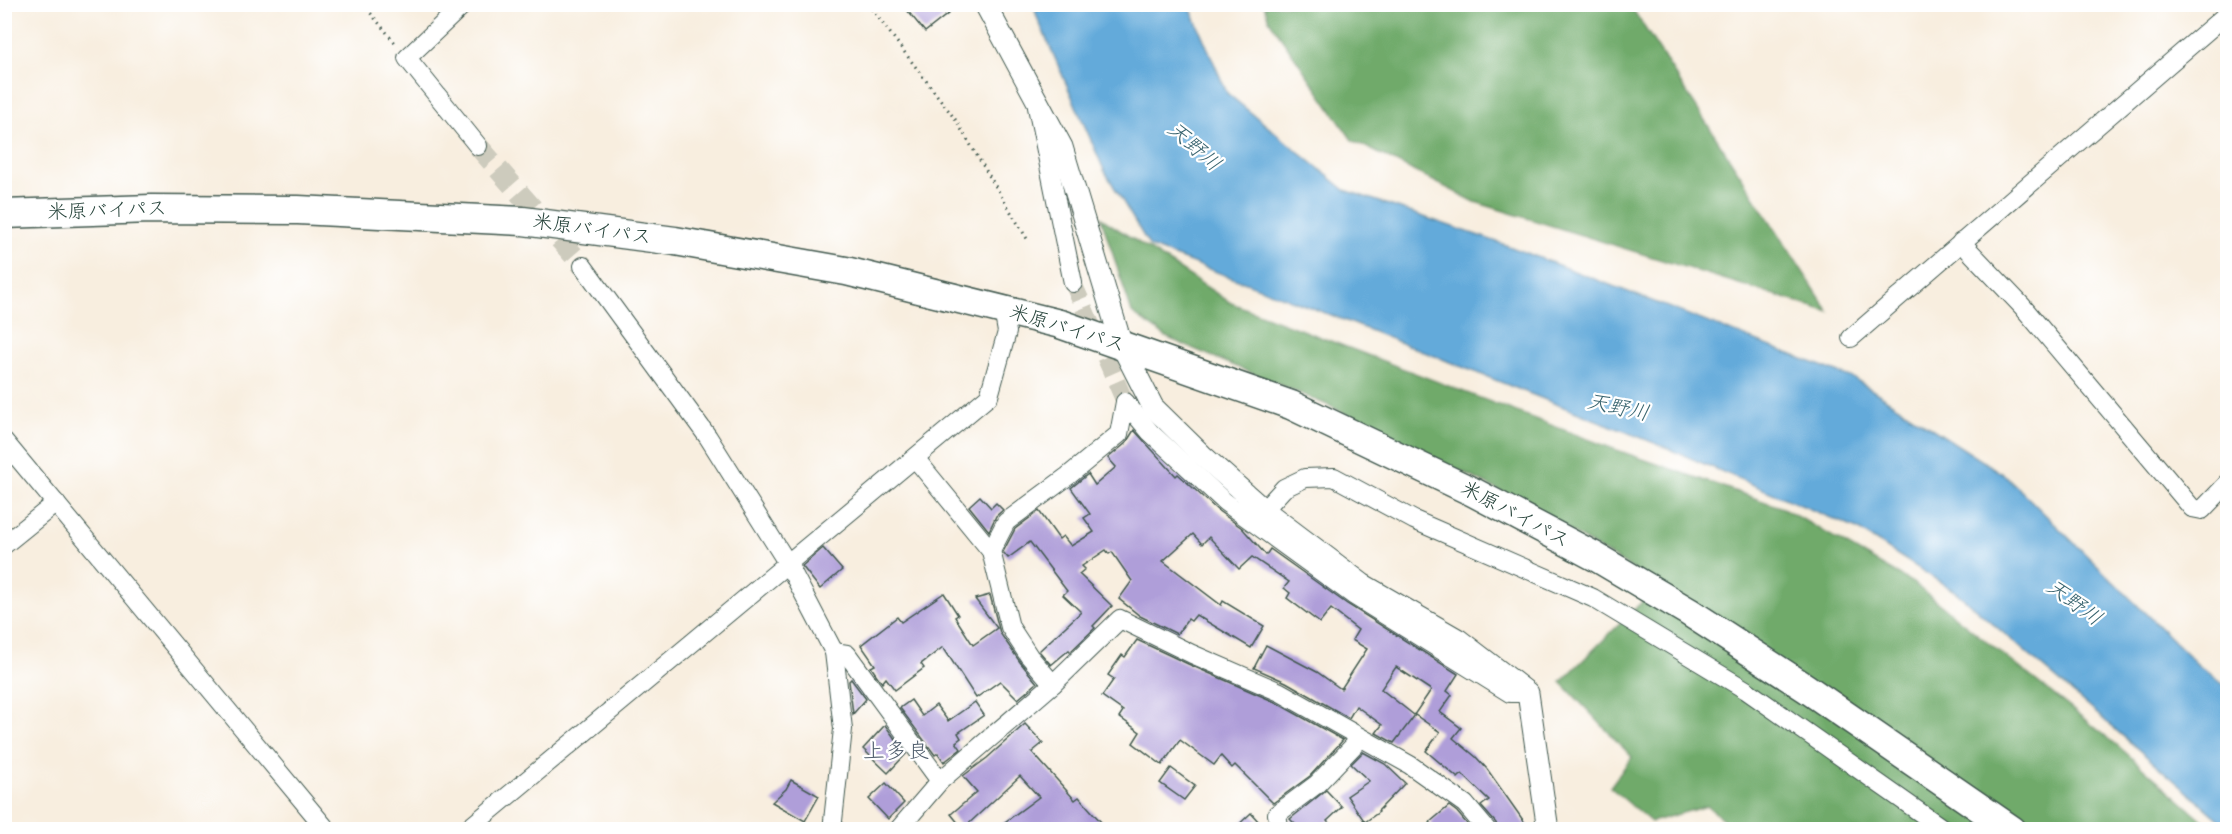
<svg xmlns="http://www.w3.org/2000/svg" width="2232" height="834" viewBox="0 0 2232 834" font-family="Mynerve,'Klee One',sans-serif">
<style>
.forest{fill:#70aa6a;stroke:#48744f;stroke-width:1.5}
.water{fill:#63aada;stroke:#417487;stroke-width:1.5}
.building{fill:#af9ed9;fill-rule:evenodd}
.lines{fill:none;stroke-linecap:round;stroke-linejoin:round}
.minor-tunnel{stroke:#cdcbbd;stroke-width:18;stroke-dasharray:18 9;stroke-linecap:butt}
.tertiary-tunnel{stroke:#cdcbbd;stroke-width:21;stroke-dasharray:21 10;stroke-linecap:butt}
.minor-casing{stroke:#40584e;stroke-width:20}
.tertiary-casing{stroke:#40584e;stroke-width:23}
.trunk-casing{stroke:#40584e;stroke-width:31}
.path{stroke:#40584e;stroke-width:3;stroke-dasharray:1.5 4.5;stroke-linecap:butt}
.minor{stroke:#fff;stroke-width:18}
.tertiary{stroke:#fff;stroke-width:21}
.trunk{stroke:#fff;stroke-width:28}
.labels{text-anchor:middle;dominant-baseline:central;stroke-width:4.5;stroke-linejoin:round;paint-order:stroke}
.street-label{font-size:20px;fill:#1f3d34;stroke:#fff}
.water-label{font-size:21px;font-style:italic;fill:#37636e;stroke:#fff}
.quarter-label{font-size:22px;fill:#515f6e;stroke:#fff}
</style>
<rect width="100%" height="100%" fill="#fff"/>
<filter id="ink" filterUnits="userSpaceOnUse"><feTurbulence type="fractalNoise" baseFrequency=".0167" numOctaves="2"/><feDisplacementMap in="SourceGraphic" scale="12" xChannelSelector="R" yChannelSelector="G"/><feConvolveMatrix kernelMatrix="1 2 1 2 8 2 1 2 1" color-interpolation-filters="sRGB"/></filter>
<filter id="wash" filterUnits="userSpaceOnUse"><feTurbulence type="fractalNoise" baseFrequency=".008" numOctaves="4" result="noise"/><feDisplacementMap in="SourceGraphic" scale="24" xChannelSelector="R" yChannelSelector="G"/><feGaussianBlur stdDeviation="1.35" result="paint"/><feColorMatrix in="noise" values="0 0 0 0 0 0 0 0 0 0 0 0 0 0 0 0 0 1.4 0 .05"/><feComposite in="paint" operator="in"/></filter>
<g filter="url(#wash)">
<rect width="100%" height="100%" fill="#f8eedf"/>
<g class="forest">
<path d="M1264,5h366l199,307 -354,-110 -123,-62 -83,-120z"/>
<path d="M1101,218l130,85 383,146 169,59 130,75 204,162 96,84 -477,1 -29,-24 -56,16 -41,-35 22,-30 -71,-75 98,-97 -141,-85 -188,-94 -162,-68 -36,-25z"/>
</g>
<path class="water" d="M1034,5h155l38,88 118,97 161,55 349,134 151,97 192,189 29,22v139l-271,-234 -99,-63 -195,-83 -326,-129 -186,-70 -46,-77 -67,-153z"/>
<g id="blocks">
<g class="building">
<path d="M902,4h40l7,9 -24,19z"/>
<path d="M1134,430l42,46 2,-2 39,36 25,18 24,27 4,-6 77,55 111,70 -11,17 5,4 -12,17 21,16 -8,10 23,19 11,12 43,61h-32l-2,-7 -15,-17 8,-6 -27,-26 -4,4 -32,-27 14,-19 -25,-17 -21,28 -18,-10 6,-8 -26,-19 -7,12 -63,-36 -32,-14 12,-23 51,27 24,17 26,-40 -15,-9 6,-10 -27,-21 -11,14 -33,-25 3,-5 -6,-5 5,-6 -37,-25 -13,12 -30,-32 -7,7 -9,-10 -30,27 58,44 2,-4 41,25 -13,22 -55,-33 -5,6 -3,-2 -11,15 -37,-18 -21,-17 13,-18 -20,-29 -3,2 -3,-4 -24,16 3,3 -6,5 33,32 -19,20 2,2 -25,24 -1,-2 -18,15 -12,-14 42,-39 -18,-17 4,-4 -37,-49 -22,16 -5,-6 12,-23 24,-18 20,28 4,-3 8,10 23,-14 -10,-14 6,-4 -19,-26 17,-14 7,11 21,-18 -8,-9 18,-15zM1396,667l35,23 -17,25 -33,-26z"/>
<path d="M980,496l11,12 5,-5 7,7 -7,6 -7,15 -20,-25z"/>
<path d="M823,548l19,22 -22,19 -18,-23z"/>
<path d="M944,593l14,22 -3,2 18,28 24,-17 -22,-29 15,-4 10,38 20,29 17,21 -19,16 -18,-18 -24,17 -33,-51 -22,17 3,4 -29,22 -9,-12 -4,5 -11,-16 4,-2 -14,-20 36,-28 4,5z"/>
<path d="M1137,640l51,24 87,38 68,38 -33,36 -37,27 -38,-38 -3,3 -11,-12 -7,9 -34,-25 -18,25 -29,-22 7,-11 -21,-15 4,-6 -21,-15 12,-17 -6,-4 14,-20 3,2z"/>
<path d="M851,679l15,20 -13,15 -4,-33z"/>
<path d="M911,700l11,16 14,-11 12,16 27,-19 9,13 -26,18 3,5 -5,4 5,7 -17,13 -6,-9 -3,2 -35,-47z"/>
<path d="M1025,724l18,19 -11,9 43,48 4,-3 29,33h-114l45,-33 -19,-21 -57,53 -12,-15 26,-22 -14,-16 24,-18z"/>
<path d="M885,725l21,29 -18,19 -25,-24z"/>
<path d="M1363,752l22,12 20,19 -27,28 1,1 -14,10 -18,-26 22,-15 -18,-17z"/>
<path d="M1171,768l24,18 -11,14 -24,-17z"/>
<path d="M791,780l28,16 -14,25 -33,-19 14,-13z"/>
<path d="M886,783l18,20 -16,16 -19,-20z"/>
<path d="M1326,790l16,17 -15,14 9,9h-35l-11,-11z"/>
<path d="M1449,806l8,6 15,18h-36l-6,-8z"/>
<path d="M1251,813l15,17h-33z"/>
</g>
</g>
</g>
<g filter="url(#ink)">
<use href="#blocks" fill-opacity="0" stroke="#40584e" stroke-width="1.5"/>
<g class="lines">
<path class="minor-tunnel" d="M1073,283l52,119"/>
<path class="tertiary-tunnel" d="M478,146l105,120"/>
<defs>
<g id="minor">
<path d="M464,4l-57,54 71,88"/>
<path d="M1037,107l36,176"/>
<path d="M1961,242l61,64 170,202 10,2 26,-27"/>
<path d="M583,266l125,171 80,127 46,88 9,77 -11,101"/>
<path d="M1851,338l377,-325"/>
<path d="M1125,402l25,30 75,70 128,93 157,98h18"/>
<path d="M4,441l323,389"/>
<path d="M915,458l76,93 19,76 19,29 24,28"/>
<path d="M1264,510l20,-22 21,-10 29,-1 80,43 179,78 153,92 199,140"/>
<path d="M4,545l52,-42"/>
<path d="M991,551l15,-29 62,-46 51,-42 6,-32"/>
<path d="M834,652l13,2 93,127"/>
<path d="M467,830l522,-434 18,-64 -4,-22"/>
<path d="M898,830l42,-49 113,-97 67,-65 72,35 88,38 130,73 55,39 22,26"/>
<path d="M1282,830l-3,-4 -2,-12 40,-30 44,-46"/>
</g>
<path id="tertiary" d="M985,4l77,143 60,199 31,61 49,48 62,55 98,74 97,56 69,53 20,137"/>
<path id="trunk" d="M4,214l147,-5 147,1 225,11 152,20 171,30 214,53 231,81 182,87 123,65 93,55 117,76 206,142"/>
</defs>
<use href="#minor" class="minor-casing"/>
<use href="#tertiary" class="tertiary-casing"/>
<use href="#trunk" class="trunk-casing"/>
<g class="path">
<path d="M363,4l34,41"/>
<path d="M868,4l87,115 74,123"/>
</g>
<use href="#minor" class="minor"/>
<use href="#tertiary" class="tertiary"/>
<use href="#trunk" class="trunk"/>
</g>
</g>
<g class="labels">
<g class="street-label">
<text transform="translate(107 211) rotate(-2)">米原バイパス</text>
<text transform="translate(592 230) rotate(8)">米原バイパス</text>
<text transform="translate(1067 329) rotate(17)">米原バイパス</text>
<text transform="translate(1515 515) rotate(28)">米原バイパス</text>
</g>
<g class="water-label">
<text transform="translate(1194 147) rotate(41)">天野川</text>
<text transform="translate(1618 408) rotate(12)">天野川</text>
<text transform="translate(2074 603) rotate(36)">天野川</text>
</g>
<g class="quarter-label">
<text x="896" y="752">上多良</text>
</g>
</g>
<rect width="2232" height="834" fill="none" stroke="#fff" stroke-width="24"/>
</svg>
